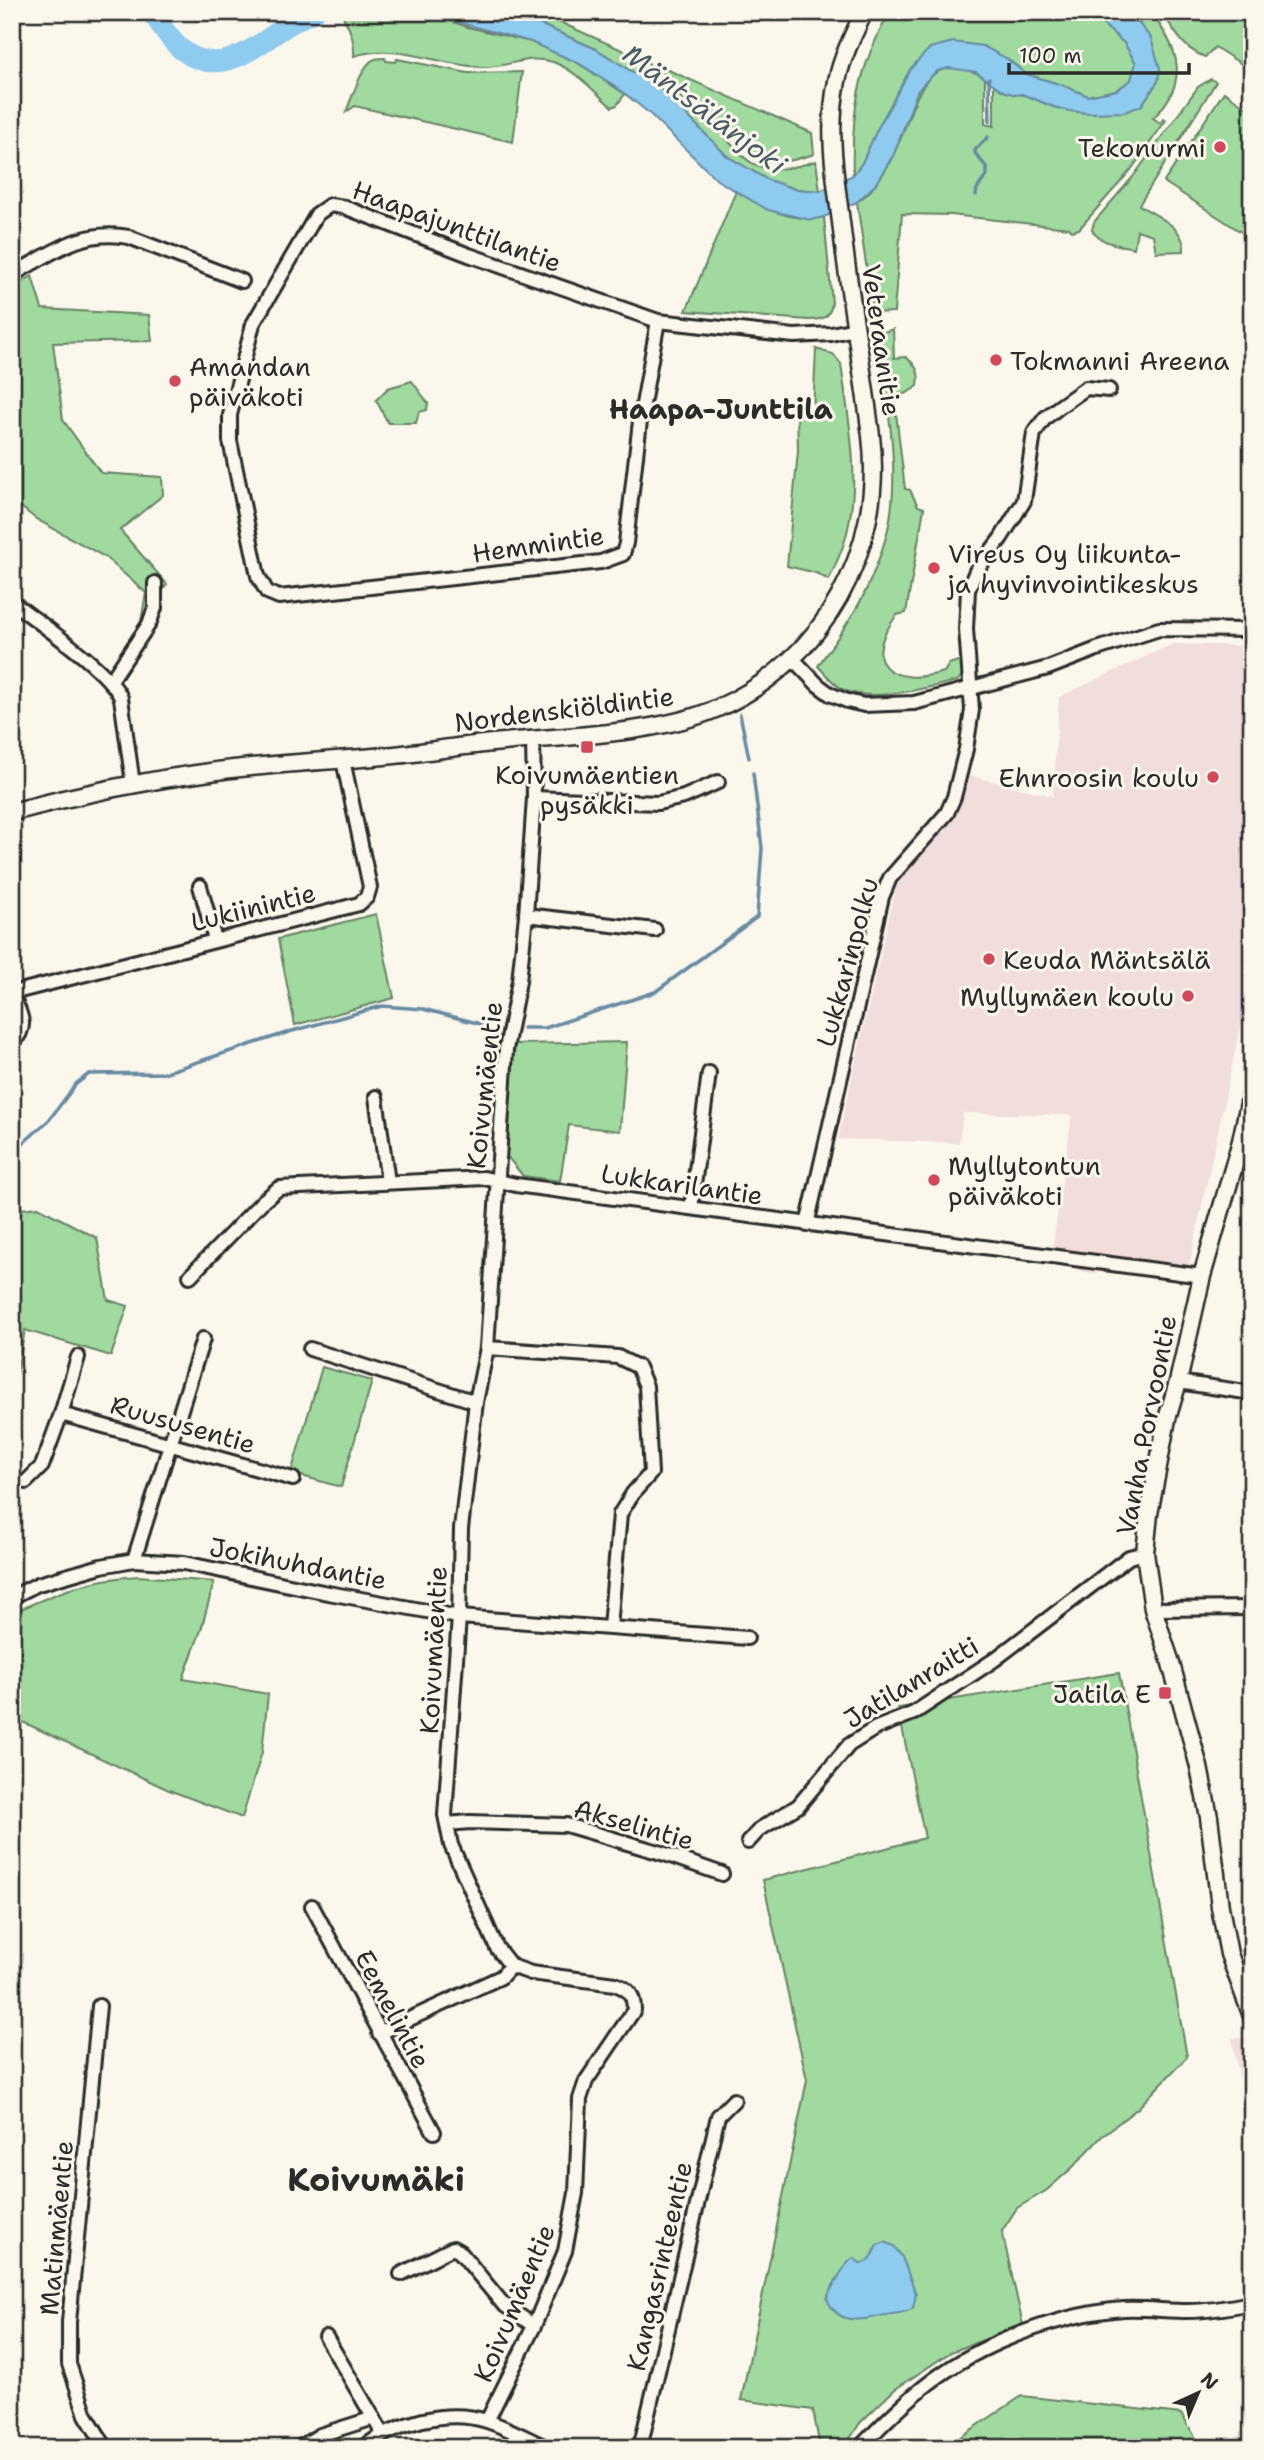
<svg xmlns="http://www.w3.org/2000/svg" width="1264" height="2460" viewBox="0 0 1264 2460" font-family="'Shantell Sans',sans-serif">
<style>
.built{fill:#f1dddb}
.green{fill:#a0da9f;stroke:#668265;stroke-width:2}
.water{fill:#8fcaef;stroke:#678aa1;stroke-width:2}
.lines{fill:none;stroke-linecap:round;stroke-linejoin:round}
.stream{stroke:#678aa1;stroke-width:3.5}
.river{stroke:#8fcaef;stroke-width:21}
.minor-casing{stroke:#2b2b2b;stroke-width:18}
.major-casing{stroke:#2b2b2b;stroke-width:21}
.minor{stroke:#fbf7ec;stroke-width:12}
.major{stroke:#fbf7ec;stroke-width:16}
.poi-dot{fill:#d1495b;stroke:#fbf7ec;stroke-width:2.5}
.labels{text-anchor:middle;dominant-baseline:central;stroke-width:6;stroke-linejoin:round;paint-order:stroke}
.poi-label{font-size:26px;fill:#2b2b2b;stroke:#fbf7ec;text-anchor:start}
.street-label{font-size:26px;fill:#2b2b2b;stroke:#fbf7ec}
.water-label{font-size:28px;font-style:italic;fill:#495b66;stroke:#fbf7ec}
.neighbourhood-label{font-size:28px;font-weight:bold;fill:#2b2b2b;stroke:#fbf7ec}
.district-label{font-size:33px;font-weight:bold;fill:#2b2b2b;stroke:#fbf7ec}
</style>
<rect width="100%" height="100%" fill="#fbf7ec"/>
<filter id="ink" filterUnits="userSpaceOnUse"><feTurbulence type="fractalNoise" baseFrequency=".0143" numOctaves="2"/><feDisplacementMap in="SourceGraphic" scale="14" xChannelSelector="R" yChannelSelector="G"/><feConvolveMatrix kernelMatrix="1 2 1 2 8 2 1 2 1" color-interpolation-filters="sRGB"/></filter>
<g filter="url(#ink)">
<g class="built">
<path d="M1173,644l79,2v326l-63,294 -97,7 -42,-9 22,-149 -109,-2 -4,30 -121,-4 58,-252 55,-72 19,-39 83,20 6,-99z"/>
<path d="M1232,2038h20v106z"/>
</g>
<g class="green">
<path d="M341,12l85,1 42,14 63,15 47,21 47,31 -8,11 -5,2c-19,-16 -35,-36 -59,-45 -24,-8 -44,5 -68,5 -45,0 -86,-25 -131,-11 1,-18 -5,-28 -13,-44z"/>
<path d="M505,12h32l110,49c18,28 47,45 70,68 12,11 21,26 35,34 19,11 45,4 64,-2l4,30 -25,-2 -27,-9 -41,-24 -64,-65 -67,-42 -68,-30z"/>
<path d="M890,12h199l35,31 12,20 -5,17 -15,10 -28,6 -26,-11 -36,-11 -20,-16 -95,10 -33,60 -16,35 -9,12c-2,-63 5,-108 37,-163z"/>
<path d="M1129,12h21c30,37 40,70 3,106l7,5 4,-5 2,2 -35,50 -52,59 -7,2 -3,-3 -118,-13 -49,-1 -8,98 -19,1 -4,-14 -14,-97c22,-14 35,-43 45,-67 16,-42 26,-87 83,-58v47l9,2v-43c14,11 14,8 29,12 11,2 21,9 31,12 30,9 58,6 87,-1l17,-25 -19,-60z"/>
<path d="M1161,12h91v59l-37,-24 -10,10c-25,-10 -29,-26 -44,-45z"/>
<path d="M385,58l1,3 10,1 1,-3 71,14 54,-1 -9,70 -158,-36 -9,6c5,-12 16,-47 27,-52 3,-2 9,-2 12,-2z"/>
<path d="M659,66l153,67 2,21c-16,5 -31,10 -48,6 -13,-4 -20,-14 -29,-23 -22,-22 -47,-40 -71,-60z"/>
<path d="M1211,79l5,3 -77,123c17,11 47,22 45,46l-28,1 -3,-17 -16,-5 -3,18c-14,-3 -34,-4 -42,-18l2,-8 39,-45 65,-90z"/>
<path d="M1224,92l28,19v128l-88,-57z"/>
<path d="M736,191c27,17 55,32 88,26l8,86c-2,15 -10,17 -23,17l-123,-9z"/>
<path d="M32,276l10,33 107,6 3,26 -99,2 10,77 38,53 61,4 1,18 -43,35 47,54 -27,43 6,-34 -41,-36 -69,-38 -24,-19v-212z"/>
<path d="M893,329l1,29 12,-1c11,9 14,15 12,29l-11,7 -13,3 11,93 5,1 8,16 6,2 -18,105 -9,2c-39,50 -4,72 47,57l5,-8 12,-4c3,9 4,14 -4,21 -29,6 -87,23 -115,8 -9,-6 -17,-15 -24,-23 16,-24 36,-49 48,-76 10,-22 20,-47 24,-71 10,-61 -5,-125 -13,-185z"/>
<path d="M816,349l17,5 8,10c8,59 21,118 4,176 -4,14 -11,27 -16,40l-13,-7 -29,-7 11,-115 -1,-39h16z"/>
<path d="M412,381l16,22 -1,7 -8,2 -3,11h-28l-12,-23 12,-12z"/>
<path d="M376,914l18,84 -99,27 -17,-86z"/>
<path d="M627,1042l-7,89 -51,-6 -9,56 -37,-5 -18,-22 10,-110z"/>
<path d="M38,1207l59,31 11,62 20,6 -17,50 -86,-26 -9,48h-4v-168z"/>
<path d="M322,1367l50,14 -31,106 -50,-14z"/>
<path d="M138,1576l76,6 -13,48 -18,49 85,15 -6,58 -20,66 -73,-28 -157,-73v-104c47,-21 74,-34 126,-37z"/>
<path d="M1119,1673l68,384 -49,51 -35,27 -30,32 -26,23 -30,18 -15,23 21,94 -72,27 -57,38 -34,33 -16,25h-24l-7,-38 -72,-10 66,-320 -44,-200 162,-42 -27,-130z"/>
<path d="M1022,2396l159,18 21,34h-258z"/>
</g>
<g class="water">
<path d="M421,12h84l23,7 68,30 67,42 64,65 41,24 27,9 25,2 33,-16 9,-12 16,-35 33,-60 19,-20 23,-6 30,4 23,12 20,16 36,11 26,11 29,-6 14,-10 5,-17 -12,-20 -35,-31h40l22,26 9,31 -2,12 -17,25 -16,6 -36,1 -20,-2 -15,-4 -32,-13 -7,1 -12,-4 -27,-19 -27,-4 -12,3 -11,10 -9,11 -23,62 -19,31 -18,17 -33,15 -13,3 -43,-10 -51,-30 -68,-67 -34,-27 -37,-23 -47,-21z"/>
<path d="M885,2242l9,4 8,11 14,37 -3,14c-9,6 -17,5 -27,7 -24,5 -47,12 -59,-16 2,-8 19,-37 26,-41l7,5c13,-1 12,-8 17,-18z"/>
</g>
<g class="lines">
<g class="stream">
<path d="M989,78l1,43"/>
<path d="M976,195l1,-6 10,-14v-7l-12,-15v-3l13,-13"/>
<path d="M740,714l9,44"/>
<path d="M523,1028h22l110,-36 102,-75 5,-69 -9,-75"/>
<path d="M12,1153l37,-33 27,-36 13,-10 75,-1 125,-41 93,-26 41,3 58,15"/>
</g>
<path class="river" d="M151,12c10,12 19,29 31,38 49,37 87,-23 132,-38"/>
<defs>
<g id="minor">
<path d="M12,275c40,-22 70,-47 117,-38l113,44"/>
<path d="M658,321l-18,100 -14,122 -3,11 -22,8 -322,35 -12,-5 -9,-16 -28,-135v-26l23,-91 64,-110 13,-9 14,2 125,48 189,66 136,15 37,-2 24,-5"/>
<path d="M12,602c26,20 98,69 109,96l12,86"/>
<path d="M793,659l25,26 12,9 17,7 17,4 50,-2 134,-35 49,-19 62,-20 93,1"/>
<path d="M110,682l39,-58 6,-16v-25"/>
<path d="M534,798l124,5 26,-6 34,-15"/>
<path d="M200,886l15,54"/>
<path d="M526,915l129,15"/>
<path d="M12,993l347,-89 8,-7 3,-10 -27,-127"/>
<path d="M12,994c8,21 18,31 0,50"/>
<path d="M376,1097l12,85"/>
<path d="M691,1208l18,-135"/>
<path d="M807,1225l75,-328 8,-19 57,-65 7,-16 12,-48 6,-39 -6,-81 2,-39 8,-19 25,-33 23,-37 10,-68 11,-15 14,-11 27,-19 23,2"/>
<path d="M190,1276l72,-74 17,-14 205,-10 32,7 686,91"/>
<path d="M487,1348l131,9 20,10 8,19 5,87 -18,20 -13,21 -10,113"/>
<path d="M310,1349l166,53"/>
<path d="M78,1357l-17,57 232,65"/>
<path d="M1178,1382l74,11"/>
<path d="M26,1482l16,-16 19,-52"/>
<path d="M134,1560l69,-221"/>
<path d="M12,1597l26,-13 63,-18 33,-6 50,3 139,29 136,25 288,21"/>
<path d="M1153,1609l99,-1"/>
<path d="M447,1824l23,-2 96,3 99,29 57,20"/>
<path d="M748,1842l12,-13 38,-23 51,-61 27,-17 38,-15 80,-53 135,-103 16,-4"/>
<path d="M312,1906l122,226"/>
<path d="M99,2006l-30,316v42l17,51 20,33"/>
<path d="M379,2033l122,-56 10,-11"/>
<path d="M401,2274l52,-26 7,4 43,52 31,22"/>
<path d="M326,2337l57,97"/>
<path d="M487,2421l47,-95 31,-75 11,-58 4,-94 6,-18 48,-71c0,-15 -5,-21 -19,-26l-84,-11 -20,-7 -14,-18 -46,-103 -6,-30 14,-198 2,-88 15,-127 11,-54 19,-299 13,-68 7,-66 8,-117 -1,-60"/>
<path d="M299,2448l21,-13 54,-17"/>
<path d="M362,2448c34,-25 84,-40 125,-27 21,7 41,18 61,27"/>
<path d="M640,2448l78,-332 16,-16"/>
<path d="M859,2448c26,-26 53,-54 84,-75 47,-33 123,-60 181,-64 21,-1 43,2 64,2 21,0 43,-4 64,-8"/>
</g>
<g id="major">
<path d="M12,812c67,-18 136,-32 205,-41 59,-8 118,-10 178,-16 29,-3 59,-8 88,-11 70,-8 172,-8 235,-36 105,-46 167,-159 153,-272 -9,-72 -22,-143 -30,-214 -6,-47 -14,-93 -4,-141 5,-24 16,-46 27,-69"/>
<path d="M1252,1089l-11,52 -39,135 -24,106 -11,37 -18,95 -4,39 8,56 17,51 29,107 10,50 11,90 9,47 23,62"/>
</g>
</defs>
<use href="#minor" class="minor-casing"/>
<use href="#major" class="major-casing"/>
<use href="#minor" class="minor"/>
<use href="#major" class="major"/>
</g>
</g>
<g class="poi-dot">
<circle cx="1220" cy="147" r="7"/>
<circle cx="996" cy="360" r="7"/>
<circle cx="175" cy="381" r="7"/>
<circle cx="934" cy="568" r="7"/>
<rect x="580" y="740" width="14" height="14" rx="3.5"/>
<circle cx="1213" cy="777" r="7"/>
<circle cx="989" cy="959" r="7"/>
<circle cx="1188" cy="996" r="7"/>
<circle cx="934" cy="1180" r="7"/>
<rect x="1158" y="1686" width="14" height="14" rx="3.5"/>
</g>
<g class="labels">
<g class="poi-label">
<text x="1206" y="147" text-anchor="end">Tekonurmi</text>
<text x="1010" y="360">Tokmanni Areena</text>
<text x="189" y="366">Amandan<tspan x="189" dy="30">päiväkoti</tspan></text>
<text x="948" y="553">Vireus Oy liikunta-<tspan x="948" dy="30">ja hyvinvointikeskus</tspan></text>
<text x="587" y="774" text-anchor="middle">Koivumäentien<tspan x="587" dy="30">pysäkki</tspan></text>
<text x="1199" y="777" text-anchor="end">Ehnroosin koulu</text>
<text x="1003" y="959">Keuda Mäntsälä</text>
<text x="1174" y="996" text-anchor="end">Myllymäen koulu</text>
<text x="948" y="1165">Myllytontun<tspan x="948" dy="30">päiväkoti</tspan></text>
<text x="1151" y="1693" text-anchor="end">Jatila E</text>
</g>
<g class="street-label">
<text transform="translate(457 226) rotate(20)">Haapajunttilantie</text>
<text transform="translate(882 340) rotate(82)">Veteraanitie</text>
<text transform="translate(538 544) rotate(-8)">Hemmintie</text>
<text transform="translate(564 709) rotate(-7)">Nordenskiöldintie</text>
<text transform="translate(253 907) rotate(-14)">Lukiinintie</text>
<text transform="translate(847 962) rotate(-75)">Lukkarinpolku</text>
<text transform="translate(484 1085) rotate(-84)">Koivumäentie</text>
<text transform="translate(682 1184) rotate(8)">Lukkarilantie</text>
<text transform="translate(183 1424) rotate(16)">Ruususentie</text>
<text transform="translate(1146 1425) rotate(-79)">Vanha Porvoontie</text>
<text transform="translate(298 1563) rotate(11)">Jokihuhdantie</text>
<text transform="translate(433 1650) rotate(-87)">Koivumäentie</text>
<text transform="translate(911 1682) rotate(-31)">Jatilanraitti</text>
<text transform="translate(634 1824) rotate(16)">Akselintie</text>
<text transform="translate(393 2009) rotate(62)">Eemelintie</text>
<text transform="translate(56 2228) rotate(-85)">Matinmäentie</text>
<text transform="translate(659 2266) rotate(-77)">Kangasrinteentie</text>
<text transform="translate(514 2303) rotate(-67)">Koivumäentie</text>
</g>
<g class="water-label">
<text transform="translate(705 109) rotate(37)">Mäntsälänjoki</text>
</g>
<g class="neighbourhood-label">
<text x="721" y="409">Haapa-Junttila</text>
</g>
<g class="district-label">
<text x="376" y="2179">Koivumäki</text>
</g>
</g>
<rect width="1264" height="2460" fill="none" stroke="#fbf7ec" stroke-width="42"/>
<rect x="21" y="21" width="1222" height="2418" fill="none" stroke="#2b2b2b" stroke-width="2.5" filter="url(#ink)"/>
<g transform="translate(1198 2393) rotate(44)" stroke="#fbf7ec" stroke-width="5" paint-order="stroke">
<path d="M0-5L12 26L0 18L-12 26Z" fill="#2b2b2b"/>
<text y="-10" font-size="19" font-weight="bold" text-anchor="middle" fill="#2b2b2b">N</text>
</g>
<path d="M1009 63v10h180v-10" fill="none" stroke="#2b2b2b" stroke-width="3.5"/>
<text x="1019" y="63" font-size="21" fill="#2b2b2b" stroke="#fbf7ec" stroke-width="5" paint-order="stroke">100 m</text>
</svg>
